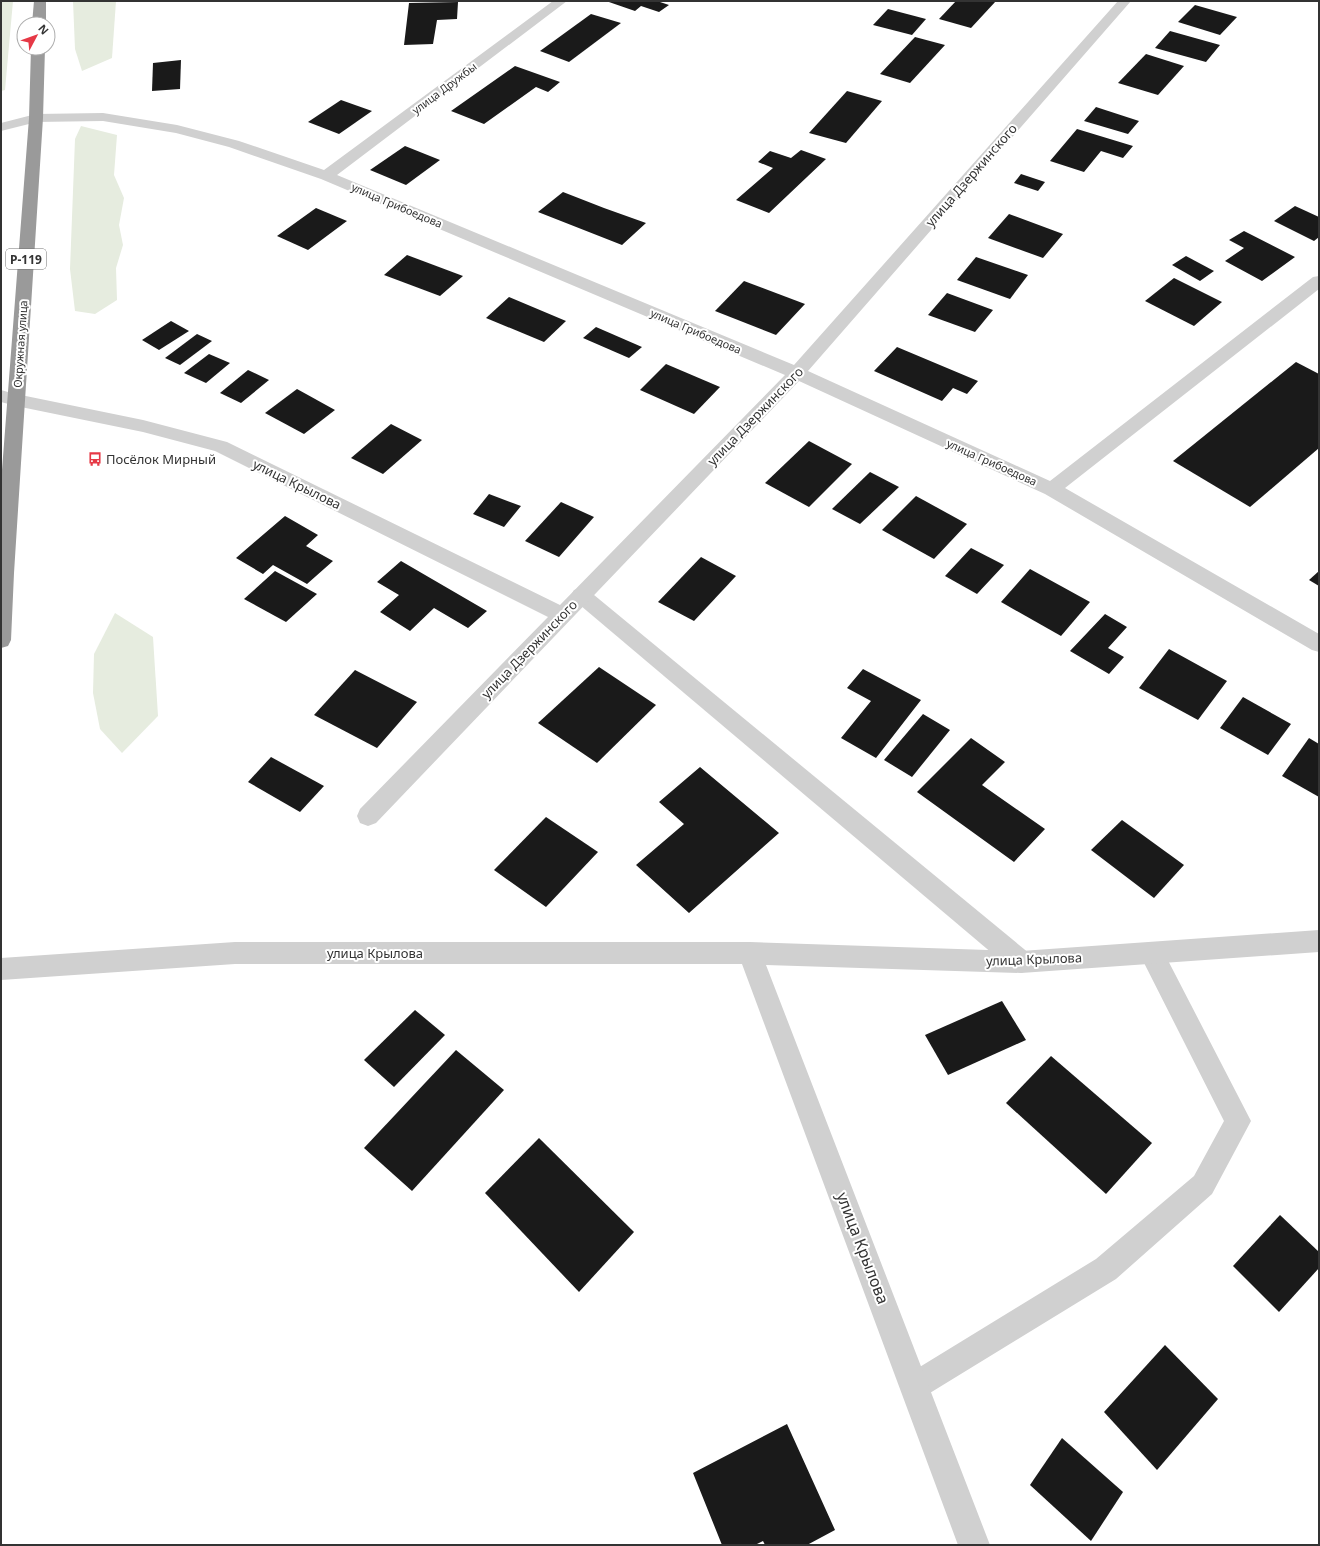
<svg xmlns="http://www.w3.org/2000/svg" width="1320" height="1546" viewBox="0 0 1320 1546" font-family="'Noto Sans',sans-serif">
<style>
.green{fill:#e6ecdf}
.building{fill:#1a1a1a}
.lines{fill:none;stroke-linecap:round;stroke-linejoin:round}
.lane{fill:#d0d0d0;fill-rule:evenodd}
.street{fill:#d0d0d0;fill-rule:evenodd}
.highway{fill:#9a9a9a;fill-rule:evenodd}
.labels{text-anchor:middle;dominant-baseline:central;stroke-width:4;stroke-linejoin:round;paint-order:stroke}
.far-street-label{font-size:11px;fill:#333;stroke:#fff}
.shield{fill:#fff;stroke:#707070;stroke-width:1}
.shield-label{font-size:12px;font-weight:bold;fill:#333}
.street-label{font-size:13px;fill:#333;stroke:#fff}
.poi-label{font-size:13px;fill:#333;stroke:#fff;text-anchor:start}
.near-street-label{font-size:16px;fill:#333;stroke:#fff}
</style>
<rect width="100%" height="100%" fill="#fff"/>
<g class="green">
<path d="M1,1h12l-8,89 -4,1z"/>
<path d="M73,1h43l-4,57 -30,13 -7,-22z"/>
<path d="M81,126l36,9 -3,40 10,23 -5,27 4,20 -7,23 1,32 -22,14 -20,-3 -5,-42 5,-130z"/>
<path d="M115,613l38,24 5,79 -36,37 -22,-24 -7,-36 1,-39z"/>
</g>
<g class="building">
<path d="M606,1h51l12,4 -10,7 -18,-6 -6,5z"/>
<path d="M956,1h40l-25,27 -32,-9z"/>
<path d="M458,2l-1,17 -20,1 -4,24 -29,1 5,-42z"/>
<path d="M1195,5l42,12 -17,18 -42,-13z"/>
<path d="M888,9l38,10 -14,16 -39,-10z"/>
<path d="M591,14l30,9 -52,39 -29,-11z"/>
<path d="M1170,31l50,14 -14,17 -51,-14z"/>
<path d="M915,37l30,8 -35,38 -30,-9z"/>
<path d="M1146,54l38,12 -26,29 -40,-12z"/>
<path d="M181,60l-1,29 -28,2 1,-28z"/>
<path d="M515,66l45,16 -12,10 -12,-5 -52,37 -33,-13z"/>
<path d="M847,91l35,10 -36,42 -37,-10z"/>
<path d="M341,100l31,11 -33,23 -31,-12z"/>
<path d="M1096,107l43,14 -11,13 -44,-13z"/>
<path d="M1077,129l56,17 -10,12 -22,-7 -17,21 -34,-11z"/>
<path d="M405,146l35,14 -34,25 -36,-15z"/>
<path d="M801,150l25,9 -57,54 -33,-13 37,-32 -15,-6 12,-11 21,7z"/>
<path d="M1021,174l24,8 -7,9 -24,-8z"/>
<path d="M563,192l41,16 42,15 -24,22 -84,-33z"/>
<path d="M1295,206l24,11v20l-5,4 -40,-20z"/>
<path d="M316,208l31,13 -39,29 -31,-14z"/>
<path d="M1009,214l54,20 -20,24 -55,-20z"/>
<path d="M1244,231l51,26 -33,24 -37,-20 19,-13 -15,-8z"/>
<path d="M407,255l56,21 -23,20 -56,-21z"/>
<path d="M1186,256l28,15 -14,10 -28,-16z"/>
<path d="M976,257l52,18 -18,24 -53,-19z"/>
<path d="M1174,278l48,24 -28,24 -49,-25z"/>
<path d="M744,281l61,23 -29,31 -61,-24z"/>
<path d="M947,293l46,17 -18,22 -47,-17z"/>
<path d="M509,297l57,24 -22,21 -58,-24z"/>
<path d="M171,321l18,10 -30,19 -17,-10z"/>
<path d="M596,327l46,20 -13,11 -46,-20z"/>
<path d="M197,334l15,7 -32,24 -15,-7z"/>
<path d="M897,347l81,34 -11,13 -14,-6 -11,13 -68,-30z"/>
<path d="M209,354l21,9 -24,20 -22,-10z"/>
<path d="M1296,362l23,12v74l-69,59 -77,-46z"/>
<path d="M666,364l54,23 -26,27 -54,-24z"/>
<path d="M248,370l21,10 -28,23 -21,-10z"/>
<path d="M297,389l38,21 -31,24 -39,-21z"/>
<path d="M391,424l31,16 -39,34 -32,-16z"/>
<path d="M809,441l43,23 -43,43 -44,-24z"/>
<path d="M870,472l29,15 -39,37 -28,-15z"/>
<path d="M489,494l32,12 -17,21 -31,-13z"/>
<path d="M916,496l51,28 -33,35 -52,-29z"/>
<path d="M561,502l33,15 -35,40 -34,-16z"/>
<path d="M285,516l33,19 -12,11 27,15 -26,23 -34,-19 -10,9 -27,-16z"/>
<path d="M971,548l33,17 -27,29 -32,-18z"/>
<path d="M701,557l35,19 -42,45 -36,-19z"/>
<path d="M401,561l86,50 -19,17 -34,-20 -24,23 -30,-19 19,-17 -22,-13z"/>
<path d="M1030,569l60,33 -29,34 -60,-34z"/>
<path d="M275,571l42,23 -31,28 -42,-23z"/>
<path d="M1319,571v15l-10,-6z"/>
<path d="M1105,614l22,13 -19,21 16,9 -15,17 -39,-23z"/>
<path d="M1169,649l58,32 -29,39 -59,-32z"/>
<path d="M599,667l57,38 -59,58 -59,-40z"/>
<path d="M863,669l58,31 -45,58 -35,-20 30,-37 -24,-13z"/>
<path d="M355,670l62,32 -40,46 -63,-33z"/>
<path d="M1243,697l48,27 -23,31 -48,-27z"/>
<path d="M923,714l27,16 -38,47 -28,-17z"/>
<path d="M971,738l34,24 -23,23 63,44 -31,33 -97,-70z"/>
<path d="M1309,738l10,6v53l-37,-21z"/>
<path d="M271,757l53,29 -24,26 -52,-30z"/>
<path d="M700,767l79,66 -90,80 -53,-48 48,-41 -25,-22z"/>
<path d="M546,817l52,35 -52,55 -52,-37z"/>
<path d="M1122,820l62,45 -30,33 -63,-48z"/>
<path d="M1002,1001l24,39 -78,35 -23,-40z"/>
<path d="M415,1010l30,25 -51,52 -30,-27z"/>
<path d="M456,1050l48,40 -92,101 -48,-43z"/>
<path d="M1051,1056l101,87 -46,51 -100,-91z"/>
<path d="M539,1138l95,94 -55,60 -94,-99z"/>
<path d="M1280,1215l39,37v16l-40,44 -46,-46z"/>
<path d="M1165,1345l53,54 -61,71 -53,-58z"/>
<path d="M787,1424l48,106 -28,15h-42l-2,-4 -8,4h-33l-29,-72z"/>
<path d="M1062,1438l61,54 -32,49 -61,-56z"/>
</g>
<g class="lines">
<g class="lane">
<path d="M36,114l5,1 2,3 -2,3 -40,10v-8z"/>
<path d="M1,390l21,6 3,4 -3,4 -6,2 -15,-4z"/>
<path d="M581,588l7,2 442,364 3,8 -3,8 -9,3 -9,-3 -438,-370 -3,-5 3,-5z"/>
<path d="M1151,942l9,3 91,176 -39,73 -96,85 -191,117 -10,5 -10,-5 -5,-10 5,-10 191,-117 98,-83 30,-55 -85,-168 3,-8z"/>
</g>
<g class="street">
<path d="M553,1h14l-230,174 457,190 324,-364h13l-323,370 242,110 263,-204 6,-1v13l-254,199 254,146v18l-7,-2 -267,-156 -246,-113 -423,442 -8,3 -8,-3 -3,-7 3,-7 188,-192 -333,-166 -72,-19 -127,-26 -6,-2 -3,-4 3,-4 6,-2 127,26 84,22 333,163 225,-230 -464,-196 -92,-32 -53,-14 -73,-12 -67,1 -5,-1 -2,-3 2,-3 5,-1 67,-1 74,12 62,16 85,29z"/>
<path d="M1319,930v22l-298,21 -255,-8 224,580h-32l-216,-581h-507l-234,16v-22l234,-16h515l271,9z"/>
</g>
<g class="highway">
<path d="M34,1h12v23h-14z"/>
<path d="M31,48h14l-2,70 -29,455 -3,67 -3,6 -7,2v-165l28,-365z"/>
</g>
</g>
<defs>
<symbol id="bus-bare" viewBox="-9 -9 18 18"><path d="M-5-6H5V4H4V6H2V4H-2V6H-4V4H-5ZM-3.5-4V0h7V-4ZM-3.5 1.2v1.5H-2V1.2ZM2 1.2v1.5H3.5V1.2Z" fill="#e63946" stroke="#fff" stroke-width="2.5" paint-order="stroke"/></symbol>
</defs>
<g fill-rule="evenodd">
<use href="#bus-bare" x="85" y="449" width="20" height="20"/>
</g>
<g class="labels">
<g class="far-street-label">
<text transform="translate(444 88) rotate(-37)">улица Дружбы</text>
<text transform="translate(397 205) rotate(23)">улица Грибоедова</text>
<text transform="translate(696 331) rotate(23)">улица Грибоедова</text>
<text transform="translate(20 344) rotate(-86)">Окружная улица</text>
<text transform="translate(992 462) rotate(24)">улица Грибоедова</text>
</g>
<rect class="shield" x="6" y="249" width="40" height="20" rx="3"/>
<g class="shield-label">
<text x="26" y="259">Р-119</text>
</g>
<g class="street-label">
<text transform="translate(971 175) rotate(-49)">улица Дзержинского</text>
<text transform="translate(755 416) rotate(-46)">улица Дзержинского</text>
<text transform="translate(297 484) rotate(26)">улица Крылова</text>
<text transform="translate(529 649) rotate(-46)">улица Дзержинского</text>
<text x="375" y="953">улица Крылова</text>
<text transform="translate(1034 959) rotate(-2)">улица Крылова</text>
</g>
<g class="poi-label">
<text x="106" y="459">Посёлок Мирный</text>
</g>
<g class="near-street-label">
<text transform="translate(863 1248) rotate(69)">улица Крылова</text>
</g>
</g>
<rect width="1320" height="1546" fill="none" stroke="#333333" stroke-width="4"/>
<g transform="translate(36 36) rotate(49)"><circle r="19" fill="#ffffff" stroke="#adadad"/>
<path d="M0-3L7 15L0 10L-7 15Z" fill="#e63946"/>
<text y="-6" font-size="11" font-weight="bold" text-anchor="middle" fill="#333333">N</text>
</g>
</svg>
